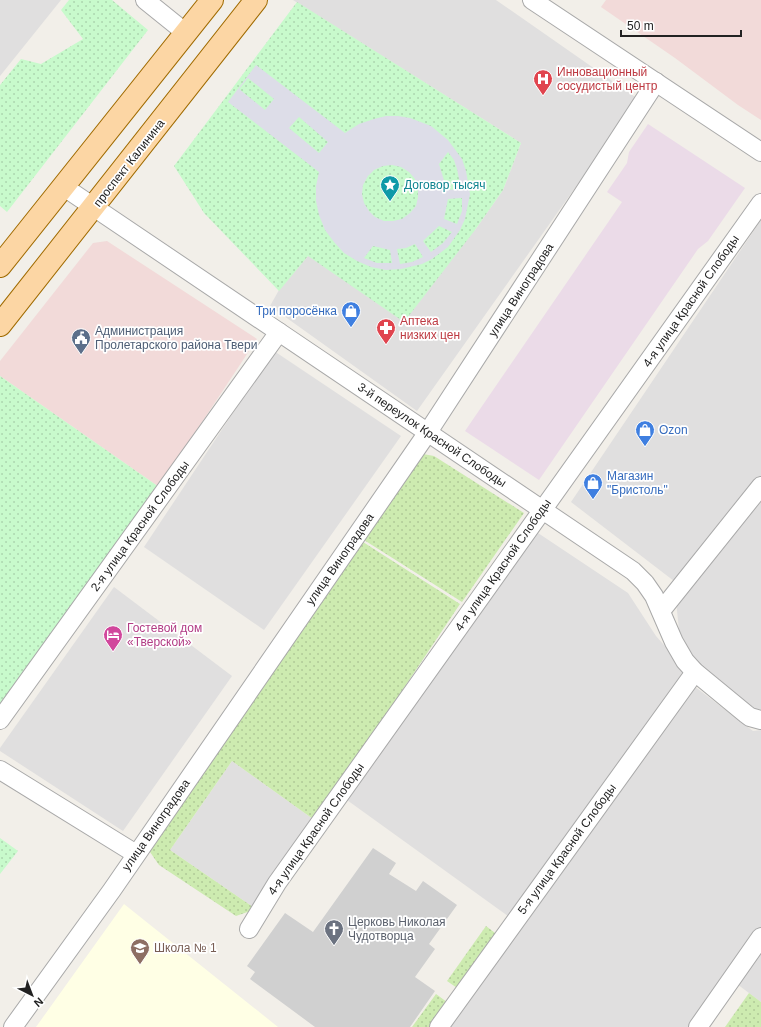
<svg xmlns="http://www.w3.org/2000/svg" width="761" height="1027" viewBox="0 0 761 1027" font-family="Helvetica,sans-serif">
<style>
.residential{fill:#e0dfdf}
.commercial{fill:#f2dad9}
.industrial{fill:#ebdbe8}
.education{fill:#ffffe5}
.religious{fill:#d0d0d0}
.grass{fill:url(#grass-dots);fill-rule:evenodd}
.park{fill:url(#park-dots)}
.plaza{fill:#dddde8;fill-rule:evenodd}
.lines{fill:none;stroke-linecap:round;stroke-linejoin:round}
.minor-casing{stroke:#a9a9a9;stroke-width:20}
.major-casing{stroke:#a06b00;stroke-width:24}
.minor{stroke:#fff;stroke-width:18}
.major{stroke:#fcd6a4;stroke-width:22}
.labels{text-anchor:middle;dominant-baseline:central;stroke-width:3.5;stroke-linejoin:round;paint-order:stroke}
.health-label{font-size:12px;fill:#be3a42;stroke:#fff;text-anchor:start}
.street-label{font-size:12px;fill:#222;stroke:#fff}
.culture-label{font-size:12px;fill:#0d838f;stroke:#fff;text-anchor:start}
.shop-label{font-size:12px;fill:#366cbe;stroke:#fff;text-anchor:start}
.service-label{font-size:12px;fill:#4e5e75;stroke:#fff;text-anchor:start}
.hotel-label{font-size:12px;fill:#b23c85;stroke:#fff;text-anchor:start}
.worship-label{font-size:12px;fill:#5b616d;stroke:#fff;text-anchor:start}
.education-label{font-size:12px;fill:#785e54;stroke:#fff;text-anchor:start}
</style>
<defs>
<pattern id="grass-dots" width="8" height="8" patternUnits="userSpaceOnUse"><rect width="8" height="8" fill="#cdebb0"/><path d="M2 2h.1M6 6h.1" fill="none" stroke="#b0c997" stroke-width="1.8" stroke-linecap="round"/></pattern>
<pattern id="park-dots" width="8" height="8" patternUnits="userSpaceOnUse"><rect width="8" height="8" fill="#c8facc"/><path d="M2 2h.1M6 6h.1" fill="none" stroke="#acd6af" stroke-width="1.8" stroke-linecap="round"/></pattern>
</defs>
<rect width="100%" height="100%" fill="#f2efe9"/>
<g class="residential">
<path d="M0,0h61l-61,76z"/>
<path d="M293,0h203l142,99 -221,312 -147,-105 9,-16 29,-34 167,-26 28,-40 18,-47z"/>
<path d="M761,220v490l-9,-1 -53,-39 -20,-40 -5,-49 -103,-79z"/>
<path d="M274,351l127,85 -137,194 -120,-83z"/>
<path d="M532,529l96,64 28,43 30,34 8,16 59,45 8,-1v206l-62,91h-260l76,-106 -175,-126z"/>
<path d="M114,587l118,89 -109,155 -123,-80v-3z"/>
<path d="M232,761l81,58 -60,88 -83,-57z"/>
<path d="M761,950v52l-24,-18z"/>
</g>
<g class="commercial">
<path d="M606,0h155v120l-23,-15 -63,-47 -74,-51z"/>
<path d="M107,241l150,98 -98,148 -159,-111v-15l93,-118z"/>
</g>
<path class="industrial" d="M648,124l97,64 -37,53 -10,8 -159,231 -74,-49 157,-229 -15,-10 20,-29 2,-11z"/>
<path class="education" d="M124,904l154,123h-242z"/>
<path class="religious" d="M373,848l23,15 -7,11 27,17 7,-10 34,24 -28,39 6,5 -20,28 20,14 -25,36h-95l-65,-48 5,-7 -8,-6 38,-53 28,19z"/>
<g class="grass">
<path d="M423,454l11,2 90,57 -62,89 -98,-62z"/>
<path d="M363,542l97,62 -204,305 -20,7 -77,-51 -9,-13v-9zM232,761l81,58 -60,88 -83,-57z"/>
<path d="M486,926l13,10 -39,54 -13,-9z"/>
<path d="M749,993l12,9v25h-36z"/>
<path d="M436,994l15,11 -16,22h-23z"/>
</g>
<g class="park">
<path d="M69,0h43l36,30 -141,182 -7,-6v-121l21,-26 20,5 42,-25 -22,-29z"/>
<path d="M297,2l224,141 -18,47 -28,40 -71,92 -96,-66 -29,35 -75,-78 -30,-47z"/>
<path d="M0,376l159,111 -159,224z"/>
<path d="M0,838l18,13 -18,23z"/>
</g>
<path class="plaza" d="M256,65l89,68 14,-9 15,-5 12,-3h12l12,2 21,8 17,14 14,19 4,12 4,23 -5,25 -5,11 -12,17 -16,12 -10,5 -21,5 -15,1 -15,-3 -14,-6 -13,-8 -10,-11 -9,-12 -6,-15 -3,-14v-15l3,-14 -91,-70zM248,78l26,21 -9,11 -26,-21zM299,117l29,25 -9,11 -30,-25zM448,152l6,8 3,9 4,20 -14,1 -8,-26zM392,165l9,2 8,5 6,7 3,9v9l-2,9 -6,7 -8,6 -9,2h-9l-9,-4 -6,-6 -5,-8 -2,-9 1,-9 5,-9 6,-6 9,-4zM462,198v13l-5,13 -13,-5 4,-20zM439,226l13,6 -9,11 -12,9 -8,-11zM415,244l8,13 -11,5 -12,2 -3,-15 9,-1zM373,246l17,4 2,13h-15l-13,-5z"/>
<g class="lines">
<defs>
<g id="minor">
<path d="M145,0l41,33"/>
<path d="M532,0l229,152"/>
<path d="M64,187l569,384 12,12 9,13 20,46 11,19 10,11 51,42 4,3 11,3"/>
<path d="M661,611l100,-125"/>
<path d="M0,720l279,-388"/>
<path d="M0,770l136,84"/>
<path d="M249,929l28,-46 484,-680"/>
<path d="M13,1027l99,-137 316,-458 228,-350"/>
<path d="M439,1027l256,-355"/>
<path d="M698,1027l63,-90"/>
</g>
<g id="major">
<path d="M0,266l212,-266"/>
<path d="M0,325l256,-325"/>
</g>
</defs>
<use href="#minor" class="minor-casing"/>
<use href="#major" class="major-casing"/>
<use href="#minor" class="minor"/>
<use href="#major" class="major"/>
</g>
<defs>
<symbol id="hospital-pin" viewBox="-11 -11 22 30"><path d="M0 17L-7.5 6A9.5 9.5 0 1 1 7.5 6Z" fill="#e0444e" stroke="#fff"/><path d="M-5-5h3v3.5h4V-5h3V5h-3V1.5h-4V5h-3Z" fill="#fff"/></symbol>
<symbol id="sight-pin" viewBox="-11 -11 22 30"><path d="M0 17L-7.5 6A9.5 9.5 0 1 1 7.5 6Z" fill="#0f9aa8" stroke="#fff"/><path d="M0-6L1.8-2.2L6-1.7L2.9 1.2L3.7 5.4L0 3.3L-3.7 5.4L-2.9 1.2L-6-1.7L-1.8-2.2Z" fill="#fff"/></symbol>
<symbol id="shop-pin" viewBox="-11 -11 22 30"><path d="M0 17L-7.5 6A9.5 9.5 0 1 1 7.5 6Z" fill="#3f7fe0" stroke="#fff"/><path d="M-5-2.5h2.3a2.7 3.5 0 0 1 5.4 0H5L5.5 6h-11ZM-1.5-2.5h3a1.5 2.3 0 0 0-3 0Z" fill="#fff"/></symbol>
<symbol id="pharmacy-pin" viewBox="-11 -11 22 30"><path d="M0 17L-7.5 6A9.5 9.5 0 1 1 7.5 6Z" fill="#e0444e" stroke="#fff"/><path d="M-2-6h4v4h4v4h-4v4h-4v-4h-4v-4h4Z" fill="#fff"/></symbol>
<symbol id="civic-pin" viewBox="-11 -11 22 30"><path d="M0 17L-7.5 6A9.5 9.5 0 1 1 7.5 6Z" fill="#5c6f8a" stroke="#fff"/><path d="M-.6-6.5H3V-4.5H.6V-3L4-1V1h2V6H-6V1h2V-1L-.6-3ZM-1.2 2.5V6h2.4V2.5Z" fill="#fff"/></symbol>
<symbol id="hotel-pin" viewBox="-11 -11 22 30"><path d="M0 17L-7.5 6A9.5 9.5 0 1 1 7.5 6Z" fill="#d1479c" stroke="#fff"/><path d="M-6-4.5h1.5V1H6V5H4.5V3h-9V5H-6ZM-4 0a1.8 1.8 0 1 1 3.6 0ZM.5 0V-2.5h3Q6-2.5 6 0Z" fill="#fff"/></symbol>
<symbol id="church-pin" viewBox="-11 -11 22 30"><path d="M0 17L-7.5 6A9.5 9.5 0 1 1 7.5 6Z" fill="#6b7280" stroke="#fff"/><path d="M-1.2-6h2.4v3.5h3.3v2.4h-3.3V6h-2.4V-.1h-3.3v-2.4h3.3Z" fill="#fff"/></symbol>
<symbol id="school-pin" viewBox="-11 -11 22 30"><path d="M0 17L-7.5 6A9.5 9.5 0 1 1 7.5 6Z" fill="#8d6e63" stroke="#fff"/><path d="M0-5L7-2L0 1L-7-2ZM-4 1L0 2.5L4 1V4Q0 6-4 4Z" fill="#fff"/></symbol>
</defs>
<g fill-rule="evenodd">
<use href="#hospital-pin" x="532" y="68" width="22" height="30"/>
<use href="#sight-pin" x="379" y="174" width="22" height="30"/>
<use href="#shop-pin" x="340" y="300" width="22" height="30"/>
<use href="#pharmacy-pin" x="375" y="317" width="22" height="30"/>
<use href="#civic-pin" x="70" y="327" width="22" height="30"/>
<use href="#shop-pin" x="634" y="419" width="22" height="30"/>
<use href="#shop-pin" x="582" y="472" width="22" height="30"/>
<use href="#hotel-pin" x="102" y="624" width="22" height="30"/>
<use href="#church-pin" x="323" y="918" width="22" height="30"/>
<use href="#school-pin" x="129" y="937" width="22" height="30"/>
</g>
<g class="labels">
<g class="health-label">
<text x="557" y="72">Инновационный<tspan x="557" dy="14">сосудистый центр</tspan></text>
<text x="400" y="321">Аптека<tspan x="400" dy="14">низких цен</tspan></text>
</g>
<g class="street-label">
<text transform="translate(129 163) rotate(-52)">проспект Калинина</text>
<text transform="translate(521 290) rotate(-57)">улица Виноградова</text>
<text transform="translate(691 301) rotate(-55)">4-я улица Красной Слободы</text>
<text transform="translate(432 435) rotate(34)">3-й переулок Красной Слободы</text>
<text transform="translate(140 526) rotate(-54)">2-я улица Красной Слободы</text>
<text transform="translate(340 559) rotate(-55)">улица Виноградова</text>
<text transform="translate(503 565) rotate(-55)">4-я улица Красной Слободы</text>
<text transform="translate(156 825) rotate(-55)">улица Виноградова</text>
<text transform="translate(316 829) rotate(-55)">4-я улица Красной Слободы</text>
<text transform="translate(567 849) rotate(-54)">5-я улица Красной Слободы</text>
</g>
<g class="culture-label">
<text x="404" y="185">Договор тысяч</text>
</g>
<g class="shop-label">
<text x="337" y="311" text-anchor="end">Три поросёнка</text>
<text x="659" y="430">Ozon</text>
<text x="607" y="476">Магазин<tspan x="607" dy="14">"Бристоль"</tspan></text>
</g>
<g class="service-label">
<text x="95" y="331">Администрация<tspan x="95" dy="14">Пролетарского района Твери</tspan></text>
</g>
<g class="hotel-label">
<text x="127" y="628">Гостевой дом<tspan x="127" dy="14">«Тверской»</tspan></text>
</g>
<g class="worship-label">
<text x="348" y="922">Церковь Николая<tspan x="348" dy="14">Чудотворца</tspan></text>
</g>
<g class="education-label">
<text x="154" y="948">Школа № 1</text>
</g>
</g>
<g transform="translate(32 995) rotate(138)" stroke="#ffffff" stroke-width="3" paint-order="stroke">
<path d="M0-3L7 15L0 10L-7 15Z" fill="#222222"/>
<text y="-6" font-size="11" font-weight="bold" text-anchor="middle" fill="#222222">N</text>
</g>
<path d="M621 30v6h120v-6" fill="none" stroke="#222222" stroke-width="2"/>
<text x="627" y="30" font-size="12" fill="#222222" stroke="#ffffff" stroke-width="3" paint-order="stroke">50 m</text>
</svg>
